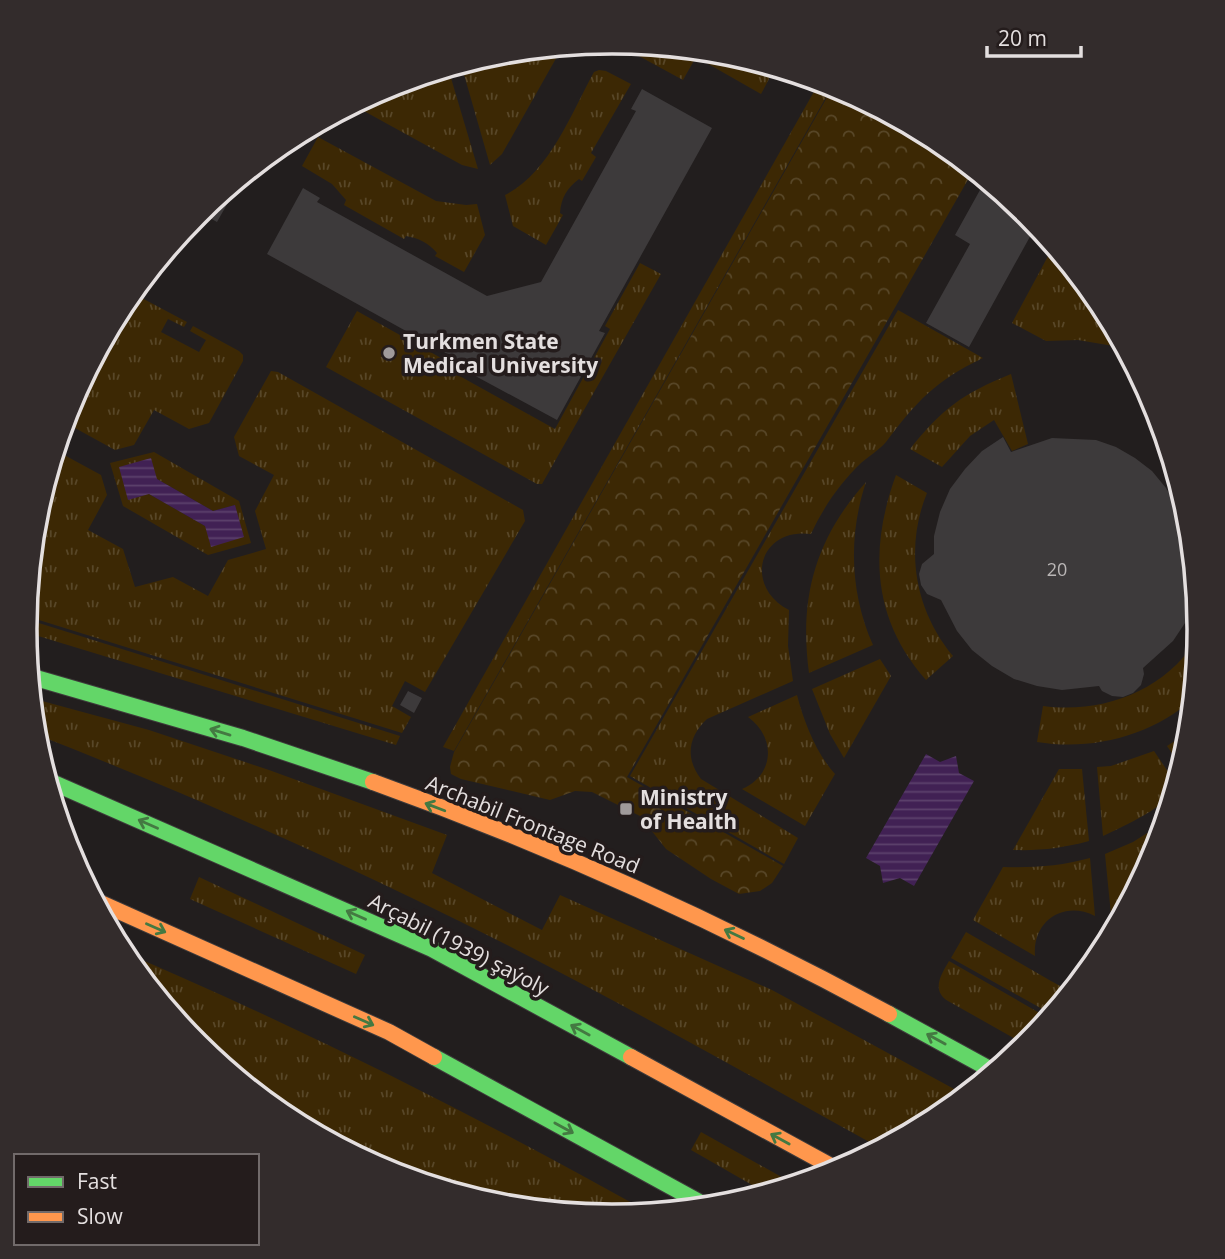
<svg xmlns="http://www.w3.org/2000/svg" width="1225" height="1259" viewBox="0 0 1225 1259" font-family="'Open Sans',sans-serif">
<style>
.grass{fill:url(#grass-tufts);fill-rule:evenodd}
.forest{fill:url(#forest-crowns)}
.water{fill:url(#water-rules)}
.building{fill:#3d3a3b}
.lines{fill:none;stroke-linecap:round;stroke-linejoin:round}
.fast-casing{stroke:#3e3b3b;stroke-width:18}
.slow-casing{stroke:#3e3b3b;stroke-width:18}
.fast{stroke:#63d668;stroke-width:16}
.slow{stroke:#ff974d;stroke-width:16}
.oneway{stroke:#447942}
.poi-dot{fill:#a09b9b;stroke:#241c1c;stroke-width:2.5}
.labels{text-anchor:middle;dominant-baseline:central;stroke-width:7;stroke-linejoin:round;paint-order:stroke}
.number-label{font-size:18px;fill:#bab6b6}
.poi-label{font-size:21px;font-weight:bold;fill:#e4dfdf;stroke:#241c1c;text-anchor:start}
.street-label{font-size:21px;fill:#e4dfdf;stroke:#241c1c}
.rim{fill:none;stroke:#e4dfdf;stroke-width:3.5}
</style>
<defs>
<pattern id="grass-tufts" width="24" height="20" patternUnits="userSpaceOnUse" patternTransform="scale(1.75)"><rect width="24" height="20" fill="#3c2804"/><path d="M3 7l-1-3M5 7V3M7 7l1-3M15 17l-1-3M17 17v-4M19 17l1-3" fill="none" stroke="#584728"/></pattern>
<pattern id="forest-crowns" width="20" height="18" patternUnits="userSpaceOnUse" patternTransform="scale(1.75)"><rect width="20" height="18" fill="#3c2804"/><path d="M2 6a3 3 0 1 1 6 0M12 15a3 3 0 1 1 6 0" fill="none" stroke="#584728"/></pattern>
<pattern id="water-rules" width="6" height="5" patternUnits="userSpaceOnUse" patternTransform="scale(1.75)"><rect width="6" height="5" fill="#412154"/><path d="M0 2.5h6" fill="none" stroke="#5c416c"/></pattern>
</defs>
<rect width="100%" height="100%" fill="#221e1e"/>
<g class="grass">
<path d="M613,42l115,11 39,12 2,14 -8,15 -65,-37 -13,23z"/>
<path d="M563,46l-61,108 -12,11 -29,-101 37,-11z"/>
<path d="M448,68l30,101 -16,-4 -109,-60 35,-19z"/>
<path d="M599,70l7,1 25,13 -40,69 5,4 -14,24 -3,-2c-12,9 -18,19 -19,34l3,2 -17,30 -33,-19 -8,-31c44,-22 66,-81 89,-123z"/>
<path d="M820,81l13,4 -379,666 -11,-4z"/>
<path d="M318,137l118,64 30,4 11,-1 8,31 -21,37 -29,-16 2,-3c-8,-10 -19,-15 -31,-17l-2,3 -60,-34 2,-5 -14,-16 -30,-18z"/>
<path d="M1054,245l48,58 23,45 -47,-8 -32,1 -34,-18z"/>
<path d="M640,263l21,11 -119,210h-5l-211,-117 31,-56 93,52 -3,6 108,60 55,-100 -5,-3z"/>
<path d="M138,296l49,26 -3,5 -16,-8 -7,13 38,20 7,-12 -16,-9 3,-5 46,25 4,4v6l-34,62 -20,6 -35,-19 -20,35 -19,5 -51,-28 5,-18 55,-101z"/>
<path d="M898,310l85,48c-47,22 -67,44 -97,84 -7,8 -17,14 -25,21 -21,20 -38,45 -50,71 -52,-7 -68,52 -22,76l-1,36 5,35 -86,38c-19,18 -22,39 -6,60l97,59 -14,26 -154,-88z"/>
<path d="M271,371l7,1 245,138 2,11 -100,171 -20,-11 -13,25 19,11 -9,16 -376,-117 10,-102 19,-64 46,25 6,20 -19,35 35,19 12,38 38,-10 35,19 20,-36 38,-11 -11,-38 19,-36 -35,-19 -5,-19z"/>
<path d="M1011,374l17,70 -16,7 -18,-31 -24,16 -28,31 -32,-18c33,-41 52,-55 101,-75z"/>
<path d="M154,452l85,49 12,42 -43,12 -85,-49 -13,-43zM157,479l56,32 22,-6 -30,21 -56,-32z"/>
<path d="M896,475l31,18c-23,56 -12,117 26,163l-27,24c-54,-61 -57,-131 -30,-205z"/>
<path d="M866,482c-18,54 -16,111 7,163l-64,28c-10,-75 6,-134 57,-191z"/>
<path d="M26,619l374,117 -4,9 -371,-113z"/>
<path d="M1195,642l4,2 -5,54c-42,38 -102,53 -157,44l6,-36c58,8 119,-14 152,-64z"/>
<path d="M880,659l11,17 -47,82 -14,-24 -18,-45z"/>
<path d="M797,695c7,27 19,58 38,79l-30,52 -63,-37c33,-14 34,-52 6,-72z"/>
<path d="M31,698l118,32 120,40 178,65 -15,38 110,57 18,-35 212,95 195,106 -28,23 -57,30c-155,-86 -309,-174 -468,-250 -124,-60 -251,-115 -379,-165z"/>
<path d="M1190,731l-8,37 -15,-22z"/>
<path d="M1154,751l23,34c-6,20 -55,42 -74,51l-6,-69 14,-1z"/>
<path d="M1059,769h23l7,72c-26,7 -50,10 -76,9z"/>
<path d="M1163,823l2,2 -9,30 -43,80 -8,-81 28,-12z"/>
<path d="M1090,858l5,58c-31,-16 -63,5 -60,40l-62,-36 30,-53c30,1 58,-1 87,-9z"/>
<path d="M199,877l166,78 -9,19 -166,-75z"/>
<path d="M966,932l85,49 13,7 11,1 -22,26 -102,-57z"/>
<path d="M121,951c181,77 358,166 531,263l-40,3 -115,-11 -110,-33 -102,-55 -89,-73z"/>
<path d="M949,961l101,58 -22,27 -80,-45c-17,-11 -7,-26 1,-40z"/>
<path d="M701,1132l95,53 -28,9 -77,-44z"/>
</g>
<path class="forest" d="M834,85l105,56 35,28 -347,608 156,89 -11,17 -12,8 -21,3 -28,-15 -45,-30 -26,-33 -48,-24 -17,-1 -25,9 -89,-21 -10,-5 -1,-7 4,-15z"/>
<g class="water">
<path d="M151,458l6,21 56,32 22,-6 9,32 -33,10 -6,-21 -56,-32 -21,6 -9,-33z"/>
<path d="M926,754l14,8 16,-6 3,17 15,8 -60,105 -14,-8 -17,5 -3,-17 -14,-8z"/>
</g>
<g class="building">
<path d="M642,89l70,39 -113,203 6,2 -48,87 -89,-48 3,-5 -204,-113 36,-66 17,10 -3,4 170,94 54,-14 95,-171 -5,-2z"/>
<path d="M243,176l-26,46 -18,-10z"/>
<path d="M980,190l53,29 4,5 -68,123 -43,-24 44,-79 -15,-9z"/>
<path d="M1003,437l8,15 41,-14 44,2 20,7 19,11 17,13 14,17 11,19 7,21 3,21h6l4,49 -10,22 -14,21 -30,27 1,6 -3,11 -8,8 -10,4 -11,-1 -10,-5 -3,-5 -37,4 -25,-4 -23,-7 -22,-13 -20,-16 -15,-19 -16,-31 -14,-6 -6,-9 -2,-11 3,-10 12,-10v-18l6,-24 10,-23 15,-20 17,-18z"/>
<path d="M408,691l14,7 -8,15 -14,-8z"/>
</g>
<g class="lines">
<defs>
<g id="fast">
<path d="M29,676l214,62 130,44"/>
<path d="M47,780l385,169 199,108"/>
<path d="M889,1014l106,58"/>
<path d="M434,1057l276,151"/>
</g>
<g id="slow">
<path d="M373,782c178,64 350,142 516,232"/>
<path d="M94,900l295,132 45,25"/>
<path d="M631,1057l209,114"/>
</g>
</defs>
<use href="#fast" class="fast-casing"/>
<use href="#slow" class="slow-casing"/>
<use href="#fast" class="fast"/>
<use href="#slow" class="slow"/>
</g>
<defs><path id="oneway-shaft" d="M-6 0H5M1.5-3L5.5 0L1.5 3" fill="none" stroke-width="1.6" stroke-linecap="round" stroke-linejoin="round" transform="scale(1.75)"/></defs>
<g class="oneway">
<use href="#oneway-shaft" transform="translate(220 732) rotate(-163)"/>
<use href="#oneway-shaft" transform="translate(435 807) rotate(-159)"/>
<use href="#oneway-shaft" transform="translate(148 824) rotate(-156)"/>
<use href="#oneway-shaft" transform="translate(356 915) rotate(-156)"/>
<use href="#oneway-shaft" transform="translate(156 928) rotate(24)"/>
<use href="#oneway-shaft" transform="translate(734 934) rotate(-155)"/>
<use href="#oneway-shaft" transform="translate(364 1021) rotate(24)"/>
<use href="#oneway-shaft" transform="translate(580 1030) rotate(-151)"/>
<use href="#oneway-shaft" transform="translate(936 1039) rotate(-151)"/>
<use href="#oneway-shaft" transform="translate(564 1128) rotate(29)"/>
<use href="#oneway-shaft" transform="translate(780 1139) rotate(-151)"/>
</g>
<g class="poi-dot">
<circle cx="389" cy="353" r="7"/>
<rect x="619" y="802" width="14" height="14" rx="3.5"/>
</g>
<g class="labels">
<g class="number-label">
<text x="1057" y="569">20</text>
</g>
<g class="poi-label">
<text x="403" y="341">Turkmen State<tspan x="403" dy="24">Medical University</tspan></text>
<text x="640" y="797">Ministry<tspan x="640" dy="24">of Health</tspan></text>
</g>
<g class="street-label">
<text transform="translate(533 824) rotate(22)">Archabil Frontage Road</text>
<text transform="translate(459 944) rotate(27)">Arçabil (1939) şaýoly</text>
</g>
</g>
<path d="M0 0H1225V1259H0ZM37 629a575 575 0 1 1 1150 0a575 575 0 1 1-1150 0Z" fill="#332c2c" fill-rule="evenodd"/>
<path class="rim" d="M37 629a575 575 0 1 1 1150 0a575 575 0 1 1-1150 0Z"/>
<rect x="14" y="1154" width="245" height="91" fill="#241c1c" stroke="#716a6a" stroke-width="2"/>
<rect x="28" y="1177" width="35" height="10" fill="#63d668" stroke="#716a6a" stroke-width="2"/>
<text x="77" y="1189" font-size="21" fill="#e4dfdf">Fast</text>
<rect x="28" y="1212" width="35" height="10" fill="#ff974d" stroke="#716a6a" stroke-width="2"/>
<text x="77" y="1224" font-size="21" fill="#e4dfdf">Slow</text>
<path d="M987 46v10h94v-10" fill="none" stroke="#e4dfdf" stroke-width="3.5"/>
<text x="998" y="46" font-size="21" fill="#e4dfdf" stroke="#241c1c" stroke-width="5" paint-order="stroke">20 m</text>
</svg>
